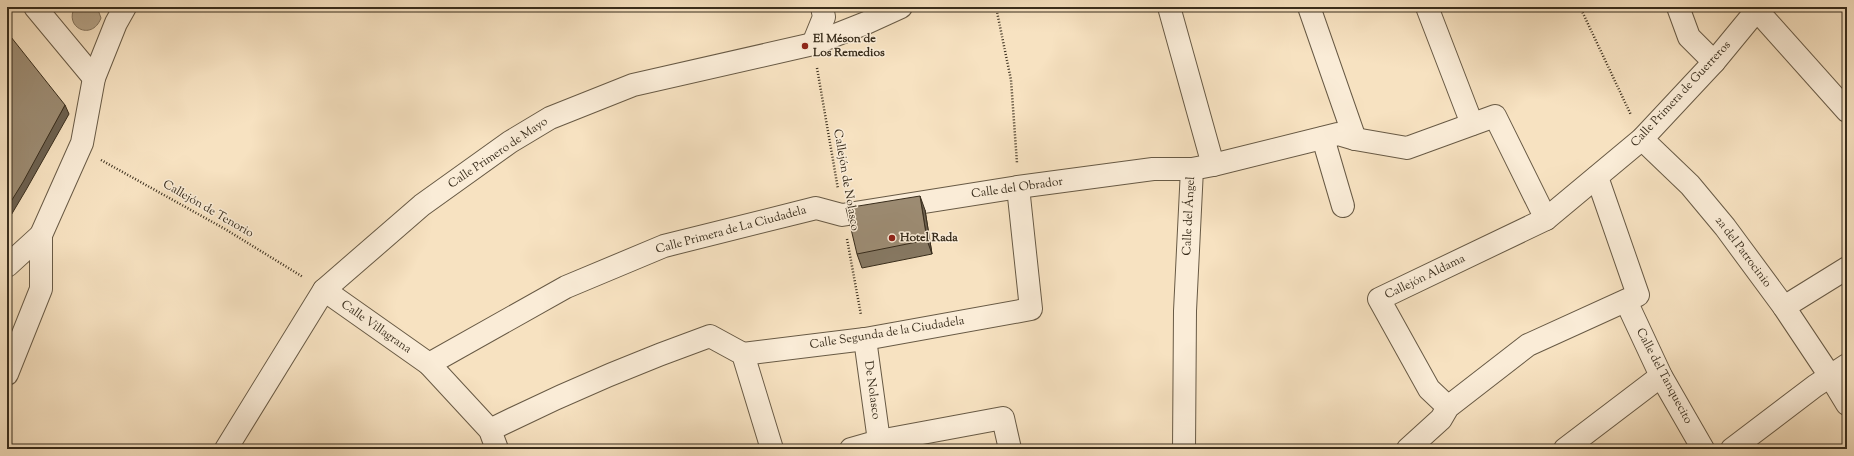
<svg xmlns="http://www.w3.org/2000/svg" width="1854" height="456" viewBox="0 0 1854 456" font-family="'Sorts Mill Goudy',serif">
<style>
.water{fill:#b6a489;stroke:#84745d}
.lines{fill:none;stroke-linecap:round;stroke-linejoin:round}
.minor-casing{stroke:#685a45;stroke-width:24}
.path{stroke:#392d1c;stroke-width:2.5;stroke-dasharray:1 2;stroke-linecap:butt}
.minor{stroke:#faecd7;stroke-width:22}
.wall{fill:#867862;stroke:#392d1c}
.shaded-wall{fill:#6d6150;stroke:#392d1c}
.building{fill:#9c8b72;stroke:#392d1c}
.poi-dot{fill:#8f2418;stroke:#faecd7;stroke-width:1.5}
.labels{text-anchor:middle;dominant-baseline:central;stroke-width:3;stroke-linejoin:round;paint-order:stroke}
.poi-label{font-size:12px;font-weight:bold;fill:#392d1c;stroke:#faecd7;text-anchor:start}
.street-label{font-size:12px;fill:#392d1c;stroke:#faecd7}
</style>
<rect width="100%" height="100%" fill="#f7e2c1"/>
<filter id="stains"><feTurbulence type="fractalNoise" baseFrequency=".005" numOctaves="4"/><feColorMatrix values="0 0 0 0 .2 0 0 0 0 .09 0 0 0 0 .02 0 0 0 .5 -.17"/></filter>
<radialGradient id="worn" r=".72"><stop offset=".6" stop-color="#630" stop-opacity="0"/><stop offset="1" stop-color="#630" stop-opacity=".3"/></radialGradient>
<path class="water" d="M75,7h22l4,11c-9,24 -38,9 -26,-11z"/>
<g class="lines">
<defs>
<g id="minor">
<path d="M35,7l59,71"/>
<path d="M1169,7l44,158 -21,4 -7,142 -1,138"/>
<path d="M1309,7l46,132"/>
<path d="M1427,7l45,117"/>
<path d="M1678,7l11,30 25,25"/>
<path d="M1754,7l93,104"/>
<path d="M813,44l11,-27 -2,-10"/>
<path d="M1323,138l20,68"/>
<path d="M1642,139l48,46 35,42 59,80 46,69 17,28"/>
<path d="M1213,165l125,-31 17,5 52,9 88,-32 51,103"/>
<path d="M7,266l34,-31"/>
<path d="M324,290l105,74 61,66 7,19"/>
<path d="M1626,301l35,75 42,73"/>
<path d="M1784,307l63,-39"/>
<path d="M865,339l14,102"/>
<path d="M743,354l122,-15 166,-30 -13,-122"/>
<path d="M429,364l137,-77 98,-41 152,-38 26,7 176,-28 135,-18h39"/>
<path d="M7,374l34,-85v-54l41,-92 12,-65 22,-55 9,-16"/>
<path d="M1448,407l-19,-18 -50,-90 167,-80 96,-80 72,-77 42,-51"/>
<path d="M490,430c72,-36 144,-67 220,-94l33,18 29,95"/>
<path d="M226,449l98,-159 98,-85 88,-63 40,-24 83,-33 180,-41 53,-21 35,-16"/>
<path d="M851,449l28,-8 124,-23 7,31"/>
<path d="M1408,449l33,-30 7,-12 80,-62 110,-50 -41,-118"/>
<path d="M1565,449l96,-73"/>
<path d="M1732,449l83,-63 32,-21"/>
</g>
</defs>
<use href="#minor" class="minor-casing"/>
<g class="path">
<path d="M996,7l15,73 6,83"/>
<path d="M1580,7l51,108"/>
<path d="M817,68l21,121"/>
<path d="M101,160l124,69 78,48"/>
<path d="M847,239l14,76"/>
</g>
<use href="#minor" class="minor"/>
</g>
<path class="wall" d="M925,210l7,44 -70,14 -5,-14z"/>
<g class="shaded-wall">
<path d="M65,105l4,9 -43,76 -19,32v-14z"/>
<path d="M920,196l5,14 7,44 -5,-14z"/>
</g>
<g class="building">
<path d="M7,32l58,73 -42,77 -16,26z"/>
<path d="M920,196l7,44 -70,14 -11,-46z"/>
</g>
<g class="poi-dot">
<circle cx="805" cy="46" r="4"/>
<circle cx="892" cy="238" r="4"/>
</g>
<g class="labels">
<g class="poi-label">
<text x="813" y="39">El Méson de<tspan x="813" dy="14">Los Remedios</tspan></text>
<text x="900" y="238">Hotel Rada</text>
</g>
<g class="street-label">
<text transform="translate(1681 94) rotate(-47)">Calle Primera de Guerreros</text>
<text transform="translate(498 153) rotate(-34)">Calle Primero de Mayo</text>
<text transform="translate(846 180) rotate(80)">Callejón de Nolasco</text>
<text transform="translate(1017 188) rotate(-8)">Calle del Obrador</text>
<text transform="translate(208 209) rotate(30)">Callejón de Tenorio</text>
<text transform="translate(1189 216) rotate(-87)">Calle del Ángel</text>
<text transform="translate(731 230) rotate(-15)">Calle Primera de La Ciudadela</text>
<text transform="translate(1743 252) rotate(53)">2a del Patrocinio</text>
<text transform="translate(1425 277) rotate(-26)">Callejón Aldama</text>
<text transform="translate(376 327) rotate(35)">Calle Villagrana</text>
<text transform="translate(887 333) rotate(-9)">Calle Segunda de la Ciudadela</text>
<text transform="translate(1664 376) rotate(62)">Calle del Tanquecito</text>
<text transform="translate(872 390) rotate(82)">De Nolasco</text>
</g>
</g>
<rect width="1854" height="456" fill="none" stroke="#f7e2c1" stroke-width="24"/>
<rect x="8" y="8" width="1838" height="440" fill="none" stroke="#392d1c" stroke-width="2"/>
<rect x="12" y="12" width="1830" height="432" fill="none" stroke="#392d1c"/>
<rect width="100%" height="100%" filter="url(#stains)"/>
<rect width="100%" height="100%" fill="url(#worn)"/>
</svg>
